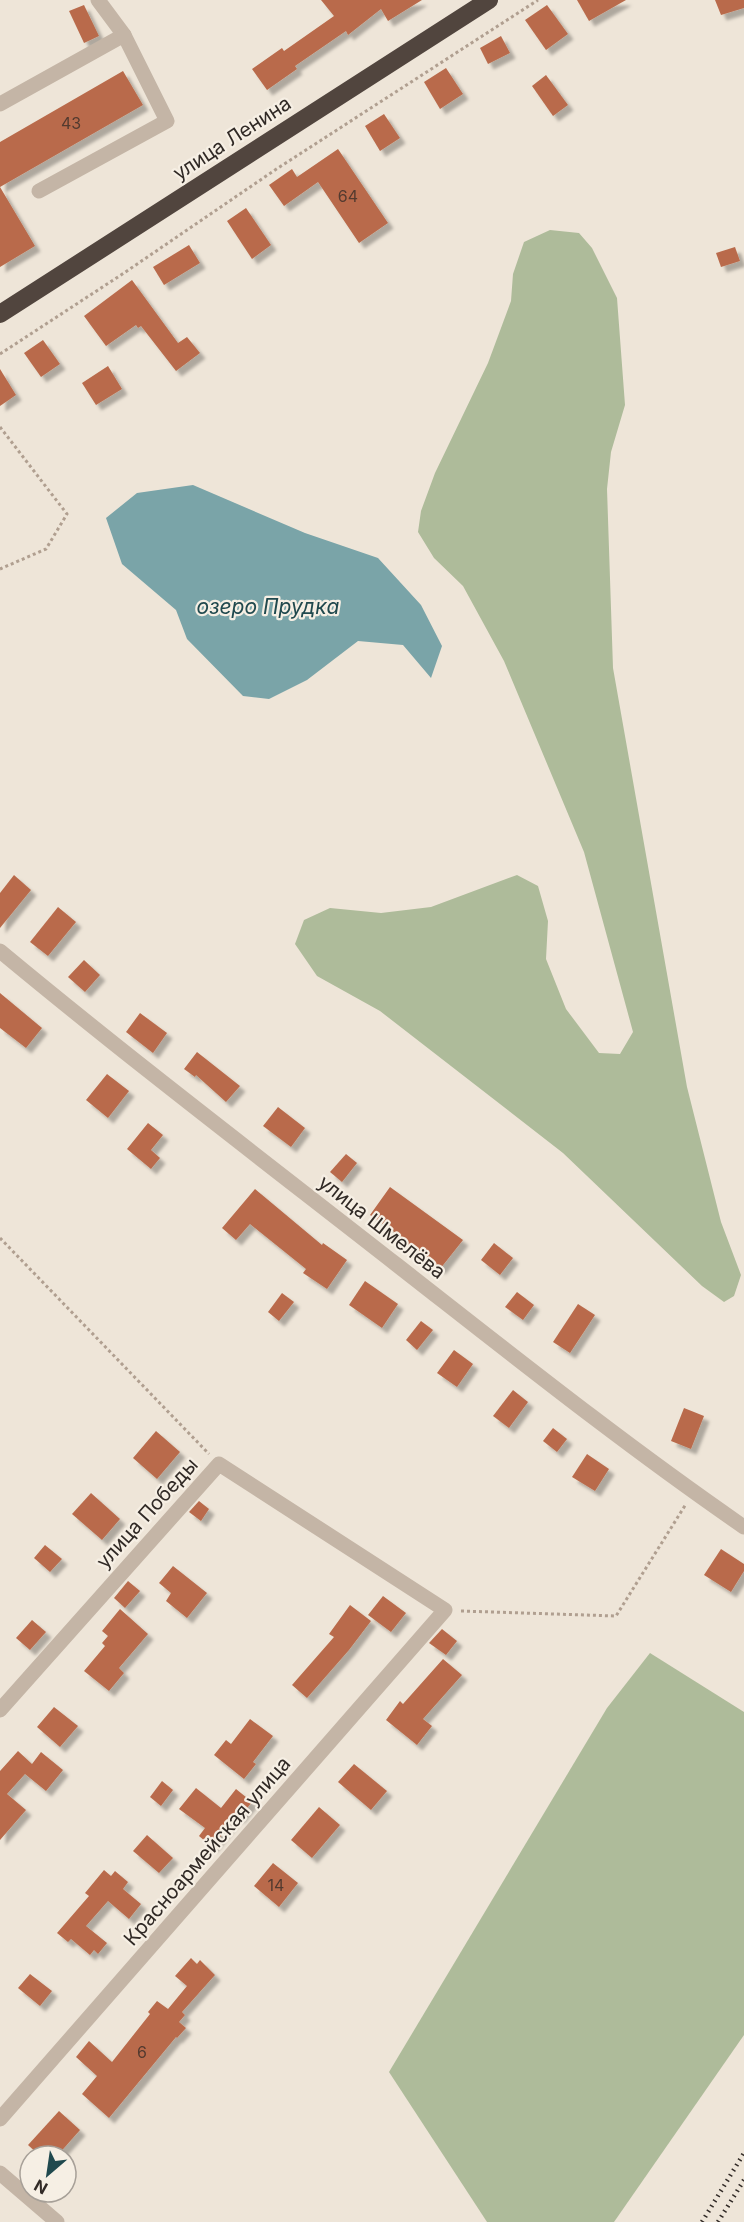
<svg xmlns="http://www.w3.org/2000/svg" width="744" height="2222" viewBox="0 0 744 2222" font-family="Inter,sans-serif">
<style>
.green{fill:#aebb9a}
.water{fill:#7aa4a8}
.building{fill:#b96b4b;filter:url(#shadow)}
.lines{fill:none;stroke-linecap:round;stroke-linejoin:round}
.path{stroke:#b09f90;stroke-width:3;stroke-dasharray:3 3;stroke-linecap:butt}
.minor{stroke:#c4b5a6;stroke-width:15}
.highway{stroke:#51453e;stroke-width:18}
.rail{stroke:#312a26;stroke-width:4.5;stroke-dasharray:1.5 4.5;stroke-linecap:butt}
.labels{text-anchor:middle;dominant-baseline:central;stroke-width:4.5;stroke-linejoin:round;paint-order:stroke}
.number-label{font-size:16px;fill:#533a2f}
.street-label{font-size:20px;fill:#312a26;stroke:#f6efe4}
.water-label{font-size:21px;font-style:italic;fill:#20494e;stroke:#f6efe4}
</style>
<defs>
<filter id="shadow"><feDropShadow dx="5.5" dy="5.5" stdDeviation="1.5" flood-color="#0004"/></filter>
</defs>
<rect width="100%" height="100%" fill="#eee5d8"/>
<g class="green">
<path d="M550,230l29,3 13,15 25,50 8,107 -14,47 -4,37 6,179 74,419 34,135 20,53 -7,21 -10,6 -22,-16 -139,-133 -183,-142 -63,-35 -22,-32 9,-24 26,-12 51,5 50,-6 86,-32 21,11 10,35 -2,38 20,50 33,44 21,1 13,-22 -49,-180 -80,-191 -41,-75 -29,-28 -16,-26 3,-21 14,-38 53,-110 23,-62 2,-27 11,-32z"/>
<path d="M650,1653l94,59v323l-130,187h-127l-98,-150 218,-364z"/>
</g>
<path class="water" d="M193,485l112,48 73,25 43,47 21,41 -11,32 -28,-33 -45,-4 -51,39 -38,19 -26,-3 -56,-57 -11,-29 -54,-46 -16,-46 31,-25z"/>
<g class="building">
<path d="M321,0h101l-34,21 -7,-12 -33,26 -2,-4 -51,35 2,3 -30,21 -15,-21 30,-21 2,3 50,-35z"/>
<path d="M577,0h49l-37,21z"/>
<path d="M715,0h29v8l-23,7z"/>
<path d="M84,5l15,31 -15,7 -15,-32z"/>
<path d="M547,5l21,29 -22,16 -21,-30z"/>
<path d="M501,36l9,17 -22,11 -8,-16z"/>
<path d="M446,68l17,26 -23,15 -16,-27z"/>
<path d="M123,71l20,34 -143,82 35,59 -35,21v-125z"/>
<path d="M546,75l22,30 -15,11 -21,-30z"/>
<path d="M384,114l16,24 -20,13 -15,-25z"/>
<path d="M338,149l50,74 -29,20 -41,-61 -34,24 -15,-21 23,-16 5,8z"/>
<path d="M246,208l25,37 -19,14 -25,-38z"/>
<path d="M189,245l11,18 -36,22 -11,-18z"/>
<path d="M735,247l5,14 -19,6 -5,-14z"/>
<path d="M132,280l46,63 9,-6 13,16 -24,18 -35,-45 -3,2 -2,-3 -30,21 -22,-30z"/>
<path d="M43,340l17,24 -19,13 -17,-24z"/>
<path d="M108,366l14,23 -26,16 -14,-22z"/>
<path d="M0,369l16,26 -16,11z"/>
<path d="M14,875l17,15 -31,38v-35z"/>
<path d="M58,907l18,15 -28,34 -18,-14z"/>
<path d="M84,960l16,15 -15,17 -17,-15z"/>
<path d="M0,993l42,35 -16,20 -26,-20z"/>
<path d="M140,1013l27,20 -14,20 -27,-21z"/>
<path d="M197,1052l43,34 -14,16 -30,-27 -1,2 -11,-8z"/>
<path d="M107,1074l22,17 -21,27 -22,-18z"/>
<path d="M278,1107l27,21 -14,19 -28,-21z"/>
<path d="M148,1123l15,12 -12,15 9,8 -9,11 -24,-20z"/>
<path d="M346,1154l11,9 -15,19 -12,-10z"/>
<path d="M390,1187l73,53 -23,29 -35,-27 1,-2 -36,-25z"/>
<path d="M255,1189l67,56 1,-2 24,17 -20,29 -24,-16 3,-4 -56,-45 -14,16 -14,-12z"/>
<path d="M494,1243l19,15 -13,17 -19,-15z"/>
<path d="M365,1281l33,23 -16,24 -33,-23z"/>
<path d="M517,1292l17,13 -11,15 -18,-13z"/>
<path d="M282,1293l12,9 -15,19 -11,-9z"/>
<path d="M578,1304l17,11 -25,38 -17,-11z"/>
<path d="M421,1321l12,9 -16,20 -11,-10z"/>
<path d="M454,1350l19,14 -16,23 -20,-14z"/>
<path d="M513,1390l15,12 -19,26 -16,-12z"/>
<path d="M684,1408l20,8 -13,33 -20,-8z"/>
<path d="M553,1428l14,11 -10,13 -14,-11z"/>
<path d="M156,1431l24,21 -23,27 -24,-21z"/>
<path d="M587,1454l22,15 -14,22 -23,-14z"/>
<path d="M91,1493l29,26 -18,21 -30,-26z"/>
<path d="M199,1501l10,8 -8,12 -12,-9z"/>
<path d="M45,1545l17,14 -12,13 -16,-14z"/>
<path d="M721,1549l23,15v7l-13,21 -27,-17z"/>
<path d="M173,1566l34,27 -20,25 -21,-17 5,-8 -12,-10z"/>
<path d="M128,1581l12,10 -15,17 -11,-10z"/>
<path d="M383,1596l23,17 -15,19 -23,-17z"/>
<path d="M350,1605l21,16 -22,29 -42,48 -15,-13 42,-48 -5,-3z"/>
<path d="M120,1609l28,25 -29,34 5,5 -15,18 -25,-20 21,-25 -3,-3 6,-7 -6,-5z"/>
<path d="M32,1620l14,12 -16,18 -14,-12z"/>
<path d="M442,1629l15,12 -11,14 -17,-12z"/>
<path d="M443,1659l19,16 -39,44 9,7 -15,19 -31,-25 14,-19 3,3z"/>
<path d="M54,1707l24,19 -18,21 -23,-20z"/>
<path d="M250,1719l23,17 -20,26 3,2 -12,15 -30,-24 12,-15 5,4z"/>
<path d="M18,1751l14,13 9,-12 22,18 -17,21 -21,-17 -18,20 19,16 -26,30v-69z"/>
<path d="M354,1764l33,27 -16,19 -33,-28z"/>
<path d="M162,1781l11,9 -12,16 -11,-9z"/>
<path d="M196,1788l25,20 15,-19 16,13 -13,16 -2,-2 -25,31 -13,-11 6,-8 -26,-19z"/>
<path d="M319,1807l21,18 -28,33 -21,-18z"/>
<path d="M147,1835l26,23 -14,15 -26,-22z"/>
<path d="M273,1863l25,20 -19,24 -25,-21z"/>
<path d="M104,1870l7,6 4,-5 13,11 -5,7 18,15 -12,15 -21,-18 -22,25 21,17 -9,11 -4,-4 -4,5 -19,-16 -3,3 -11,-9 32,-37 -4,-3z"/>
<path d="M191,1958l6,6 3,-4 15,15 -33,37 3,3 -6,7 7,6 -9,10 -1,-1 -67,81 -27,-24 15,-18 -21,-19 13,-16 23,21 38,-48 -2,-2 9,-11 11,8 19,-23 -12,-10z"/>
<path d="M30,1974l22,17 -12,15 -22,-18z"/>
<path d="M59,2111l21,19 -23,26h-17l-12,-11z"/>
</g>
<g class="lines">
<g class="path">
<path d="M0,354l124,-81 151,-103 263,-170"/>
<path d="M0,427l67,87 -21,35 -46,20"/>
<path d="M0,1238l209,216"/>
<path d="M461,1611l155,5 70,-112"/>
</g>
<g class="minor">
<path d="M0,104l124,-69 -26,-35"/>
<path d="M39,191l128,-70 -43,-86"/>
<path d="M0,951c130,108 264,210 397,314 114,89 228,180 347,262"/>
<path d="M0,1710l219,-246 226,146 -445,509"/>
<path d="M0,2173l57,49"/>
</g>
<path class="highway" d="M0,314l489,-314"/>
<g class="rail">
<path d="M702,2222l42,-69"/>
<path d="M718,2222l26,-42"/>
</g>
</g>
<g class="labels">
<g class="number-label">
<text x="71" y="123">43</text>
<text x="348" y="196">64</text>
<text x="276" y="1885">14</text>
<text x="142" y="2052">6</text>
</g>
<g class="street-label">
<text transform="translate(232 138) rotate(-33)">улица Ленина</text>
<text transform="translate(382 1227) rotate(38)">улица Шмелёва</text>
<text transform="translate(147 1513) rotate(-48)">улица Победы</text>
<text transform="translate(207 1851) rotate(-49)">Красноармейская улица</text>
</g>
<g class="water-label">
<text x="268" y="606">озеро Прудка</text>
</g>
</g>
<g transform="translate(48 2174) rotate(209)"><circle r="28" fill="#f6efe4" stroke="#a7a098" stroke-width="1.5"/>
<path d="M0-4.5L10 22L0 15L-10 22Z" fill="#20494e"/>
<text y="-9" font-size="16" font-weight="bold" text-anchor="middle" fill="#312a26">N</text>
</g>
</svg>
